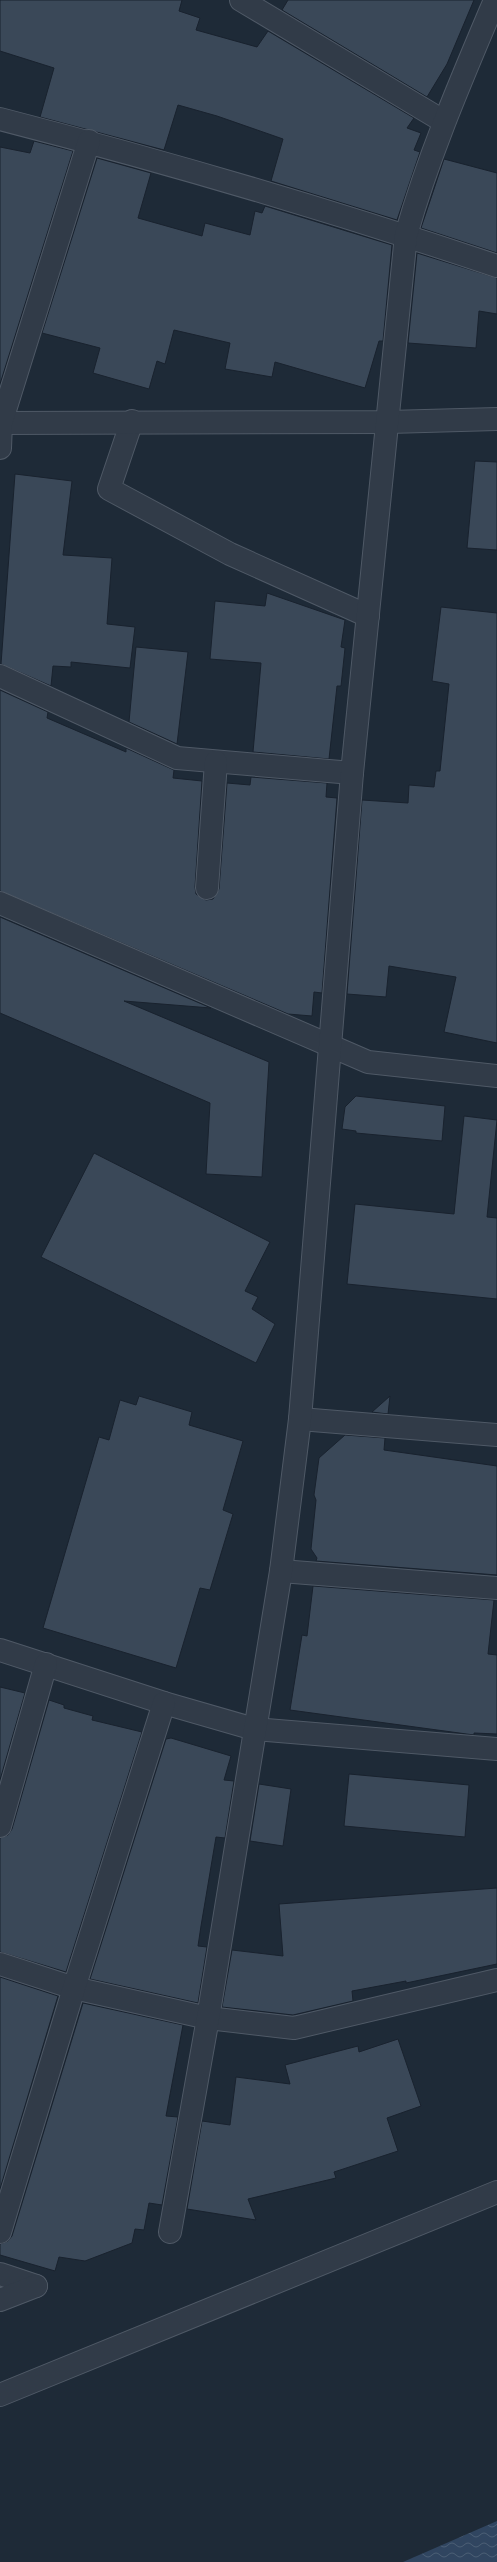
<svg xmlns="http://www.w3.org/2000/svg" width="497" height="2562" viewBox="0 0 497 2562" font-family="Manrope,sans-serif">
<style>
.water{fill:url(#water-waves)}
.building{fill:#3a4858;stroke:#19222e}
.lines{fill:none;stroke-linecap:round;stroke-linejoin:round}
.minor-casing{stroke:#4f5966;stroke-width:24}
.minor{stroke:#313b48;stroke-width:22}
</style>
<defs>
<pattern id="water-waves" width="16" height="10" patternUnits="userSpaceOnUse"><rect width="16" height="10" fill="#304560"/><path d="M0 5q4-4 8 0t8 0" fill="none" stroke="#4b5e75"/></pattern>
</defs>
<rect width="100%" height="100%" fill="#1e2a37"/>
<path class="water" d="M497,2521v41h-94z"/>
<g class="building">
<path d="M0,0h182l-3,11 21,7 -4,12 61,17 11,-16 146,87 -7,10 14,5 -7,17 6,2 -23,68 -126,-39 12,-42 -66,-23 -39,-11 -14,45 -124,-33 14,-49 -54,-17z"/>
<path d="M288,0h186l-27,64 -20,33 -145,-87z"/>
<path d="M34,141l39,10 -73,233v-237l30,6z"/>
<path d="M97,158l54,15 -13,45 64,18 3,-13 45,12 5,-24 7,2 3,-7 127,39 -9,96h-4l-14,47 -90,-26 -3,15 -47,-8 5,-26 -56,-13 -9,34 -8,-3 -8,28 -56,-16 7,-25 -58,-15z"/>
<path d="M444,159l53,14v80l-76,-25z"/>
<path d="M417,253l80,25v36l-18,-3 -3,37 -68,-5z"/>
<path d="M475,461l22,1v88l-30,-2z"/>
<path d="M15,474l57,7 -9,74 49,3 -5,66 28,3 -5,41 -59,-6v5l-18,-1 -2,20 -50,-22z"/>
<path d="M267,593l78,27 -4,27 4,1 -4,38h-4l-8,73 -76,-7 8,-89 -51,-4 5,-58 50,5z"/>
<path d="M441,607l56,6v430l-53,-11 12,-55 -67,-11 -3,31 -39,-3 15,-194 46,3 1,-18 25,2 2,-16h4l9,-87 -17,-3z"/>
<path d="M136,647l52,5 -11,92 -48,-22z"/>
<path d="M0,690l48,22 -1,6 79,34v-4l48,22 -1,8 29,3 -7,106 1,7 10,6 7,-1 6,-10 8,-106 23,2 1,-8 76,6 -1,14 11,1 -15,195 -8,-1 -2,24 -24,-2 -288,-123z"/>
<path d="M0,917l211,91 -87,-7 145,61 -7,115 -56,-3 4,-71 -210,-90z"/>
<path d="M356,1096l89,10 -3,35 -86,-8v-2l-14,-2 3,-22z"/>
<path d="M464,1116l33,4 -10,97 10,1v81l-150,-15 8,-80 99,10z"/>
<path d="M94,1153l176,89 -25,49 13,6 -6,12 23,15 -19,39 -215,-106z"/>
<path d="M139,1396l53,16 -3,13 54,16 -20,69 10,4 -23,76 -10,-2 -24,80 -133,-40 56,-191 10,3 11,-40 16,5z"/>
<path d="M390,1396l-2,18 -16,-2z"/>
<path d="M345,1435l40,3 -1,12 113,16v109l-181,-14 1,-3 -6,-9 5,-49 -2,-5 5,-37z"/>
<path d="M313,1586l181,14 -6,54 9,1v79l-23,-1v2l-184,-25 12,-75 5,1z"/>
<path d="M0,1687l25,6 -25,87z"/>
<path d="M49,1700l15,5v3l29,8 -1,4 50,12 -76,240 -66,-20v-114l8,-3 4,-6z"/>
<path d="M171,1738l60,18 -7,24 10,1 -9,57 -9,-1 -15,89 -3,20 9,1 -9,56 -108,-24 76,-240z"/>
<path d="M349,1774l120,11 -4,52 -121,-11z"/>
<path d="M259,1784l32,5 -8,57 -33,-5z"/>
<path d="M497,1888v76l-91,19v-2l-54,10 1,10 -60,14 -71,-8 10,-57 51,6 -4,-52z"/>
<path d="M0,1977l58,19 -58,193z"/>
<path d="M83,2003l100,22 -17,91 12,1 -16,88 -13,-2 -5,27 -9,-1 -3,14 -47,18 -26,-4 -4,14 -55,-16v-11l8,-3 4,-5z"/>
<path d="M398,2039l23,67 -34,12 11,33 -64,21 2,6 -88,21 8,21 -69,-11 15,-88 28,4 6,-48 54,7 -5,-19 73,-19 1,6z"/>
</g>
<g class="lines">
<defs>
<g id="minor">
<path d="M241,0l202,121"/>
<path d="M0,119c167,43 333,92 497,147"/>
<path d="M132,421l-23,68 121,65 138,62"/>
<path d="M0,423l389,-1 108,-3"/>
<path d="M0,448l1,-25 88,-282"/>
<path d="M0,676l177,82 175,15"/>
<path d="M207,888l9,-126"/>
<path d="M0,903l368,159 129,14"/>
<path d="M300,1419l197,16"/>
<path d="M281,1571l216,17"/>
<path d="M0,1650l164,53 90,26 243,20"/>
<path d="M0,1826l46,-162"/>
<path d="M0,1964l74,24 134,30 86,10 203,-48"/>
<path d="M0,2232l74,-244 90,-285"/>
<path d="M170,2232l38,-214 73,-447 19,-152 52,-646 54,-538c23,-81 56,-157 89,-235"/>
<path d="M0,2274l36,12"/>
<path d="M0,2300l36,-14"/>
<path d="M0,2395l497,-203"/>
</g>
</defs>
<use href="#minor" class="minor-casing"/>
<use href="#minor" class="minor"/>
</g>
</svg>
